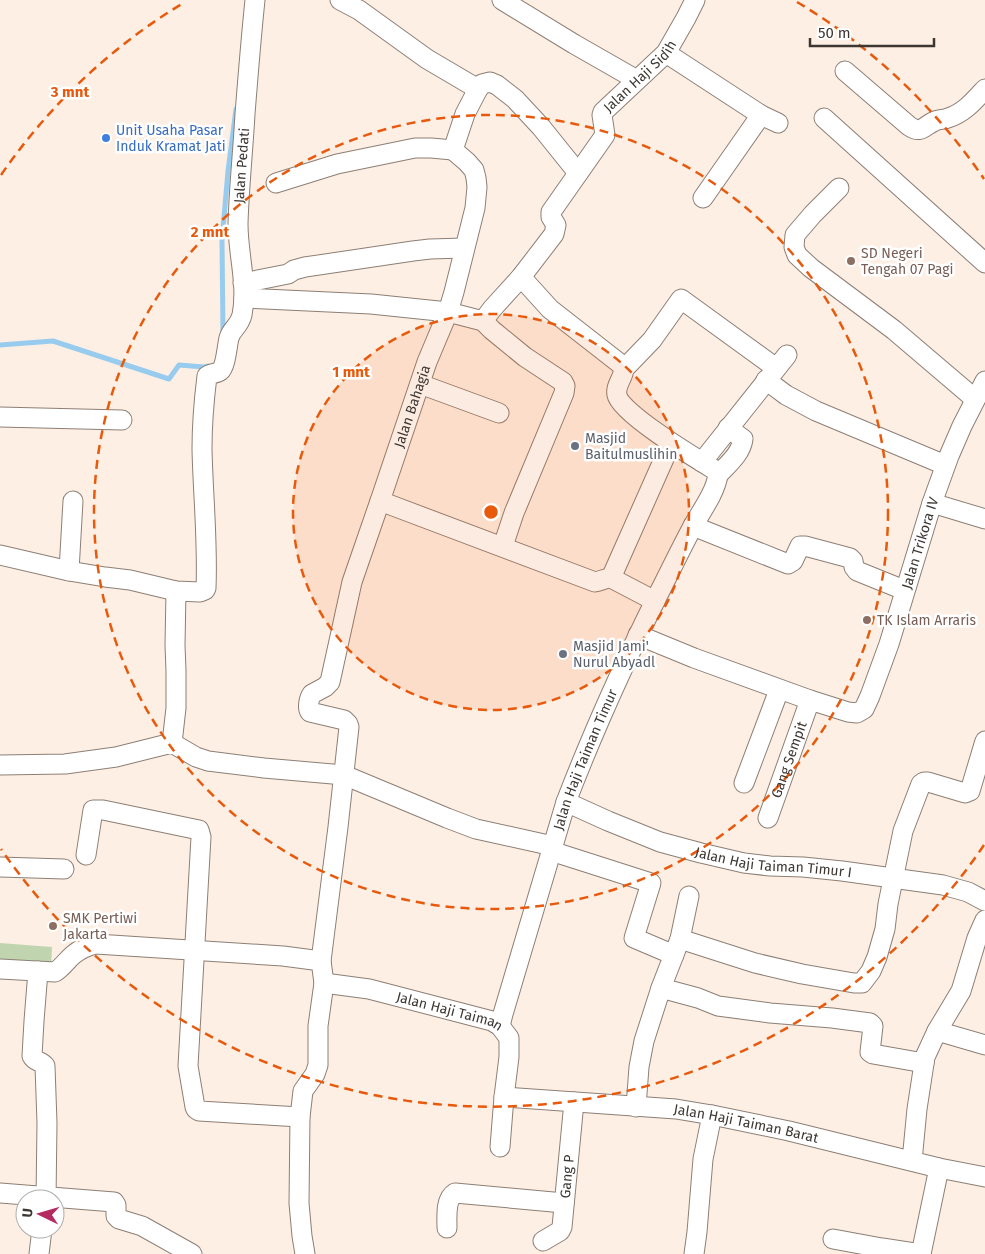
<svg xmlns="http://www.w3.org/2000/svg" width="985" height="1254" viewBox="0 0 985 1254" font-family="'Fira Sans',sans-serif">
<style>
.green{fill:#c0d5af}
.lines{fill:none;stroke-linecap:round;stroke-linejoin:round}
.stream{stroke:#98ccee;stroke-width:5}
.minor-casing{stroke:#8c7f75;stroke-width:21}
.minor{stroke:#fff;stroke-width:19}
.ring{fill:none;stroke:#e8590c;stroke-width:2.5;stroke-dasharray:9 6}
.shop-dot{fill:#3f7fe0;stroke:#fff;stroke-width:2}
.education-dot{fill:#8d6e63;stroke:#fff;stroke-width:2}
.worship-dot{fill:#6b7280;stroke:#fff;stroke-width:2}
.labels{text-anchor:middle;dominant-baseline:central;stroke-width:5;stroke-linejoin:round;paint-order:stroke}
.street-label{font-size:14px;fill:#3d3733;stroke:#fff}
.shop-label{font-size:14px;fill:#366cbe;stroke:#fff;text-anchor:start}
.education-label{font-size:14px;fill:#785e54;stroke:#fff;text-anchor:start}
.worship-label{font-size:14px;fill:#5b616d;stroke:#fff;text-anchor:start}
.centre{fill:#e8590c;stroke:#fff;stroke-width:2.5}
.ring-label{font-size:15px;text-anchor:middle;font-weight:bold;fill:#e8590c;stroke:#fff;stroke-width:5;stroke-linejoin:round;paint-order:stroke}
</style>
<rect width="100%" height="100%" fill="#feefe4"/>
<path class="green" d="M0,943l52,4 -1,20 -51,-4z"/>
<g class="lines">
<g class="stream">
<path d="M223,334l-1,-94 6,-69 8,-62"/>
<path d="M0,345l53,-4 116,38 10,-14 25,2 4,-1"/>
</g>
<defs>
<g id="minor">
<path d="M340,0l19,10 68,49 51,30"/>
<path d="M502,0l72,44 56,32"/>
<path d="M666,53l95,62 -58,83"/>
<path d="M845,71l64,55c12,8 14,1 24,-4 5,-3 10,-2 15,-4 16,-5 26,-17 37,-29"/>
<path d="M761,115l17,8"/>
<path d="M824,118l161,145"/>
<path d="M276,183l61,-19 78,-16h16l22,2"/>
<path d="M839,188l-26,26 -18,21 -1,12 3,8 14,13 83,62 81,69"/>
<path d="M521,277l29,32 73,57 1,3"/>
<path d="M243,283l45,-9 6,-4 11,-3 108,-16 17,-2 34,-1"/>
<path d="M244,298l127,6 77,8 35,9 9,9 33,27 38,25 2,4 -1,7 -50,120 -11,33"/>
<path id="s1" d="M483,321l9,-12 29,-32 33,-43 2,-9 -5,-8v-5l54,-77 -3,-20 1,-3 63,-59 20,-35 9,-18"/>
<path d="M766,380l20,15 30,16 129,54"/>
<path d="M420,384l79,29"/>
<path d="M0,417l122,3"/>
<path d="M702,462l85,-107"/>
<path d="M718,475c10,-11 23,-21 25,-36l-15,-11"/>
<path id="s2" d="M380,501l47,-139 21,-50 6,-20 21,-84 2,-21 -1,-9 -2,-8 -7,-8 -14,-12 12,-36 13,-25 4,-5 8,-2 7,3 18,14 26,28 37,46"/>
<path d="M932,503l53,16"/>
<path d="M693,526l95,38 5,-3 7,-15h5l45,12 3,3 1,6 3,4 47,19"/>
<path id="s3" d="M0,555l69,16 36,6 25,3 46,11 24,1 5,-2 1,-2c2,-46 -3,-93 -4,-139 0,-24 2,-49 5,-73 3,-3 9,-2 13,-5 6,-5 7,-25 9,-33 3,-10 10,-11 13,-23 6,-30 -4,-60 -4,-91 1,-37 5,-73 7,-110 3,-38 6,-76 10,-114"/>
<path d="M69,571l4,-70"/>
<path d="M611,578l60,-135"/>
<path id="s4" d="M638,635l56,23 116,42 38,12 9,1 7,-4 6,-13 19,-52 43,-141 17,-47 13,-30 23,-45"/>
<path d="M172,743l4,-35v-37l-1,-26 1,-54"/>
<path d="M0,765l65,-1 51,-7 56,-14 24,14 12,4 56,7 80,7 103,43 29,11 77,17"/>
<path d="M744,783l35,-93"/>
<path id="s5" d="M566,802l42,19 52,21 41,11 43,10 26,3 33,1 39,4 101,14 25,7 17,9"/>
<path id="s6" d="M768,818l42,-118"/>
<path d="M551,851l100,32 -17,55 40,17"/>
<path d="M86,855l7,-45h10l96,20 2,7 -13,229 7,41 1,2 3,2 101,6"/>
<path d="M0,867l64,2"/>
<path d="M680,939l75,24 47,11 52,9h8l9,-12 6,-14 8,-28 3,-25 15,-73 18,-47 3,-2h4l37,11 5,-2 15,-50"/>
<path d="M321,961l17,-134 11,-100 -1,-3 -4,-4 -34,-8c-3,-4 -1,-14 2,-18l13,-7 5,-5 22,-100 28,-81 215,81c6,-1 10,-4 16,-4l44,23"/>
<path d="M0,969l55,3c7,-4 12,-12 18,-17 7,-6 14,-9 23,-11l187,12 38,5 3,22 -6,43v39l-3,9 -12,17 -3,26 -1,86 3,33 3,18"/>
<path d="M38,971l-4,50 -2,35c3,6 10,5 13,10l2,57 -1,76"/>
<path id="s7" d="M324,983l45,6 123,32 8,5 9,12v19l-5,40 -4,50"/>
<path d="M661,988l37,10 20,8 52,7 62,5 38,5 3,3 -3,26 3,2 51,9"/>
<path id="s8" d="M500,1026l3,-12 63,-212c30,-78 65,-154 103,-229 8,-16 16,-32 24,-47 9,-16 22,-33 25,-51l-3,-5c-18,-11 -95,-57 -98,-75 -2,-10 6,-16 7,-26l28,-29 29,-41 95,69"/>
<path d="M937,1031l48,14"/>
<path id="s9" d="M504,1097l172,12 36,6 77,16 150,37 46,9"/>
<path d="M636,1107l3,-40 5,-26 17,-53 19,-49 9,-43"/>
<path d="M912,1161l5,-52 8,-52 12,-26 24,-40 16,-53 8,-18"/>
<path d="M0,1193l114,9 2,3v11l3,3 23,7 50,28"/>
<path d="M447,1228c0,-11 -2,-29 8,-35l109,10"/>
<path d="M833,1239l49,9 39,6"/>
<path id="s10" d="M543,1241l17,-10 2,-4 12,-125"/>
<path d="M39,1254l3,-25"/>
<path d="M694,1254l3,-22 6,-73 9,-44"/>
<path d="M921,1254l18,-86"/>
</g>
</defs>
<use href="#minor" class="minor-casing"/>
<use href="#minor" class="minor"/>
</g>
<circle cx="491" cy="512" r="198" fill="#e8590c" fill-opacity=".12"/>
<g class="ring">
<circle cx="491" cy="512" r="198"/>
<circle cx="491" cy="512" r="397"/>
<path d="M984 845A595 595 0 0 1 1 849M1 175A595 595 0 0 1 185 2M797 2A595 595 0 0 1 984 179"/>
</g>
<circle class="shop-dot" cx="106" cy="138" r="5"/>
<g class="education-dot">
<circle cx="851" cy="261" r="5"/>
<circle cx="867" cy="620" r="5"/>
<circle cx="53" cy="926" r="5"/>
</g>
<g class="worship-dot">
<circle cx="575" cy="446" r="5"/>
<circle cx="563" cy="654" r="5"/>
</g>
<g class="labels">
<g class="street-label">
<text stroke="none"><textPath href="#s1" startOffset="305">Jalan Haji Sidih</textPath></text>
<text stroke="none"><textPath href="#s3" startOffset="649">Jalan Pedati</textPath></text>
<text stroke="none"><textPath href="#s2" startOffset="100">Jalan Bahagia</textPath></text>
<text stroke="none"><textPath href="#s4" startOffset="416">Jalan Trikora IV</textPath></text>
<text stroke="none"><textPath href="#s6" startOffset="62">Gang Sempit</textPath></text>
<text stroke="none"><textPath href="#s8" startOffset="280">Jalan Haji Taiman Timur</textPath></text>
<text stroke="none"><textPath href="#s5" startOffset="218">Jalan Haji Taiman Timur I</textPath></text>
<text stroke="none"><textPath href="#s7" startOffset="129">Jalan Haji Taiman</textPath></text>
<text stroke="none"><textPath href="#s9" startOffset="244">Jalan Haji Taiman Barat</textPath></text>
<text stroke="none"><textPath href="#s10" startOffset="75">Gang P</textPath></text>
</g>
<g class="shop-label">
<text x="116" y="130">Unit Usaha Pasar<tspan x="116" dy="16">Induk Kramat Jati</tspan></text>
</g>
<g class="education-label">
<text x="861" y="253">SD Negeri<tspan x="861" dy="16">Tengah 07 Pagi</tspan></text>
<text x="877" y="620">TK Islam Arraris</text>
<text x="63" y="918">SMK Pertiwi<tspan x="63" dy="16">Jakarta</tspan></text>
</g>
<g class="worship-label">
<text x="585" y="438">Masjid<tspan x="585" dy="16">Baitulmuslihin</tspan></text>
<text x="573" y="646">Masjid Jami'<tspan x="573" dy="16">Nurul Abyadl</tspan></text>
</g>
</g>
<circle cx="491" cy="512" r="8" class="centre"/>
<g class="ring-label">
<text x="70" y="97">3 mnt</text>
<text x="210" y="237">2 mnt</text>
<text x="351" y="377">1 mnt</text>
</g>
<g transform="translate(40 1214) rotate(275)"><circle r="24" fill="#ffffff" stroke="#b1afad"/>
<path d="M0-4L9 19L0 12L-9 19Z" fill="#b52961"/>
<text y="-8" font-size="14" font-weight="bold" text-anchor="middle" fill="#3d3733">U</text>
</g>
<path d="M810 38v8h124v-8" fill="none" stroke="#3d3733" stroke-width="2.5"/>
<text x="818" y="38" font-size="15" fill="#3d3733" stroke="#ffffff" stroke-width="4" paint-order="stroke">50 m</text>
</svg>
